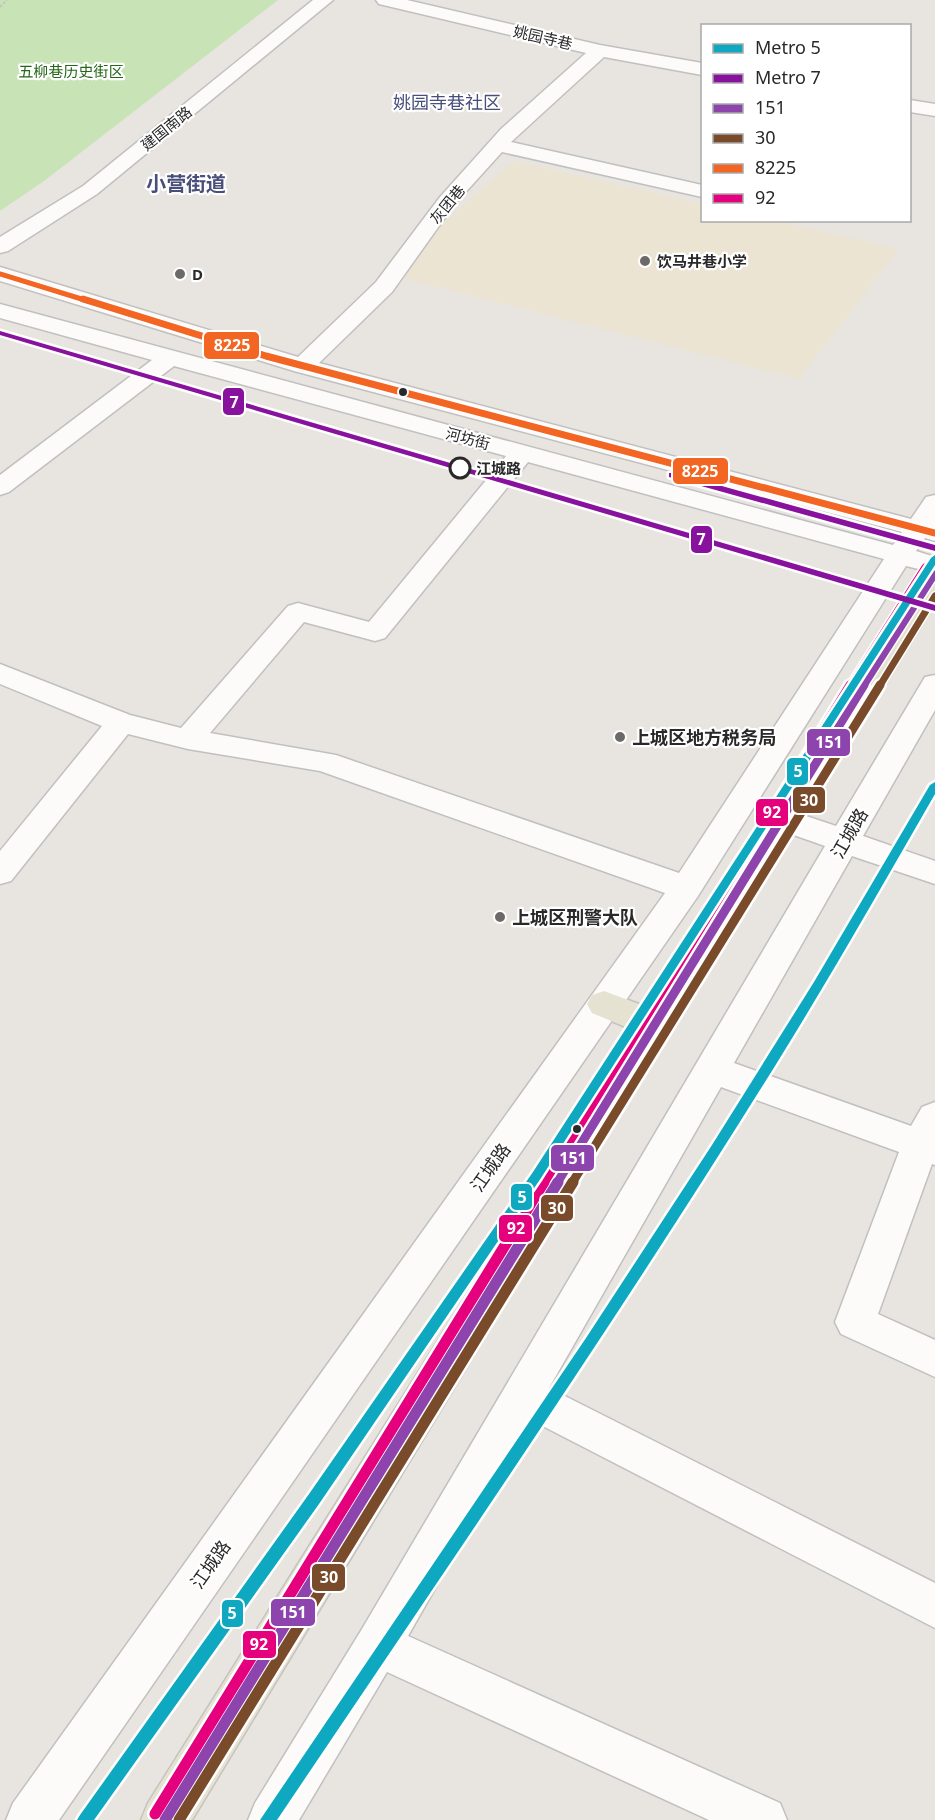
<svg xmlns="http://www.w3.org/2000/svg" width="935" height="1820" viewBox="0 0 935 1820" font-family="'Noto Sans','Noto Sans SC',sans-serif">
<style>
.education{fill:#ebe4d3}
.green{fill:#c8e4b7}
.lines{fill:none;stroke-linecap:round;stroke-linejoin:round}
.minor-casing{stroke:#c1c0c1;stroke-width:3}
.major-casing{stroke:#c4c3c1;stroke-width:3}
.path{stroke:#c4c4c4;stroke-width:2;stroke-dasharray:3 1.5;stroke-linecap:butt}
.minor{fill:#fcfbfa;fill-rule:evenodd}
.major{fill:#e6e2d2;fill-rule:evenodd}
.bus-1-far2-casing{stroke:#fff;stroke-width:10}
.bus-1-far1-casing{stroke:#fff;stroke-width:14}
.bus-1-casing{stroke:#fff;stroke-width:16}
.bus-2-far2-casing{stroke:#fff;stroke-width:10}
.bus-2-far1-casing{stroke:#fff;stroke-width:14}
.bus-2-casing{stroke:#fff;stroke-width:16}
.bus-3-far1-casing{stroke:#fff;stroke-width:8}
.bus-3-casing{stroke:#fff;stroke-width:10}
.bus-4-far2-casing{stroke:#fff;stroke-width:10}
.bus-4-far1-casing{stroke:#fff;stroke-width:14}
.bus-4-casing{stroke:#fff;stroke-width:16}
.bus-1-far2{stroke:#8e44ad;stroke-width:7}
.bus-1-far1{stroke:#8e44ad;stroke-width:9}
.bus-1{stroke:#8e44ad;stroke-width:11}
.bus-2-far2{stroke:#7a4b2a;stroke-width:7}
.bus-2-far1{stroke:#7a4b2a;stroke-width:9}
.bus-2{stroke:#7a4b2a;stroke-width:11}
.bus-3-far1{stroke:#f26522;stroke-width:5}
.bus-3{stroke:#f26522;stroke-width:7}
.bus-4-far2{stroke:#e5007d;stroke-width:7}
.bus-4-far1{stroke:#e5007d;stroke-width:9}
.bus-4{stroke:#e5007d;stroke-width:11}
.metro-1-casing{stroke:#fff;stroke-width:5}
.metro-2-casing{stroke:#fff;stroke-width:5}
.metro-1{fill:#0ea9c0;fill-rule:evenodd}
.metro-2{fill:#88129e;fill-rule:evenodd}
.poi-dot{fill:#6c6a69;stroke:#fff;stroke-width:2}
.bus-dot{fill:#292929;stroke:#fff;stroke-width:2}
.stop-dot{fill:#fff;stroke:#292929;stroke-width:3}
.labels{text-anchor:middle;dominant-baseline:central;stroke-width:4.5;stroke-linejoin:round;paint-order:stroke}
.far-street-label{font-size:15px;fill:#292929;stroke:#fff}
.far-park-label{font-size:15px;fill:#256718;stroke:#fff}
.far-poi-label{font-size:15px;font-weight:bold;fill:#292929;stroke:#fff;text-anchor:start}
.far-stop-label{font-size:15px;font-weight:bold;fill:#292929;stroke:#fff;text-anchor:start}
.far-quarter-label{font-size:18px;fill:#494f7b;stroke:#fff}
.poi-label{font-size:18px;font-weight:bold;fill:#292929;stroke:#fff;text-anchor:start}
.street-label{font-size:18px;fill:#292929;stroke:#fff}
.far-district-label{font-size:20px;font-weight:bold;fill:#494f7b;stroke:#fff}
.line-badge{stroke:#fff;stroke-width:2}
.badge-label{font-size:16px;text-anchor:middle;font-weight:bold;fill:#fff}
</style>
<rect width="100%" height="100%" fill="#e8e4df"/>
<path class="education" d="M514,161l188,43v16l73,1 124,28 -100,130 -413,-105z"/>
<path class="green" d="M0,0h278l-234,181 -44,30z"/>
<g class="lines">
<defs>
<g id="minor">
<path d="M313,0h20l-236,194 -89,57 -8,2v-16l83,-51z"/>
<path d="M376,0h31l193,45 102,18v12l-98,-18 -93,85 191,43v12l-200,-45 -48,53 -62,87 -73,71 592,156 15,-22 9,-2v46l-10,-3 -9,13 19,6v16l-29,-7 -208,330 -639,924h-53l7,-17 652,-910 -345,-122 -132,-22 -60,-15 -117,147 -11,3v-33l102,-125 -102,-42v-20l130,51 51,13 107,-122 10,-3 71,19 137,-166 -332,-90 -165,126 -9,3v-20l152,-115 -152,-42v-14l893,241 9,-13 -608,-161 -294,-90v-14l298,90 78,-75 64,-85 61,-68 85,-76 -207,-49zM528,462l356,97 -205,314 -343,-118 -126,-22 94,-111 71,19 10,-3z"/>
<path d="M910,100l25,4v12l-25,-4z"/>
<path d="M935,675v35l-72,126 72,25v23l-83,-28 -118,207 177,63 11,-19 13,-5v63l-3,-1 -54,150 57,26v37l-94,-43 -6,-12 64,-170 -178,-65 -172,301 386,195v45l-404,-208 -123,216 372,167 7,17h-78l-322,-148 -88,148h-51l7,-17 107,-174 463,-783 -54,-19 -5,-8 5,-8 11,-3 54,18 89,-149z"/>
</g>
<path id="major" d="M935,566v29l-743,1225h-51l7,-17 485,-773 -41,-17 -5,-9 5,-9 12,-4 43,16 238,-379 40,-60z"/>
</defs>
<use href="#minor" class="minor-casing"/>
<use href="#major" class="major-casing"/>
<path class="path" d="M0,7l7,-7"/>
<use href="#minor" class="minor"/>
<use href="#major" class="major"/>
<defs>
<path id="bus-1-far2" d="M863,687l72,-113"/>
<path id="bus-1-far1" d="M557,1183l307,-498"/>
<path id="bus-1" d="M165,1820l393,-638"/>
<path id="bus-2-far2" d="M879,687l56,-91"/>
<path id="bus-2-far1" d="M572,1183l308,-498"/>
<path id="bus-2" d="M179,1820l394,-638"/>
<path id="bus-3-far1" d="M0,274l88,27"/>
<path id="bus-3" d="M83,299l183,57 669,177"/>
<path id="bus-4-far2" d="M849,687l76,-120"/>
<path id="bus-4-far1" d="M544,1183l306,-498"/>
<path id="bus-4" d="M155,1814l389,-632"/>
</defs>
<use href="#bus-1-far2" class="bus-1-far2-casing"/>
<use href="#bus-1-far1" class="bus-1-far1-casing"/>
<use href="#bus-1" class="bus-1-casing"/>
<use href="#bus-2-far2" class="bus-2-far2-casing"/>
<use href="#bus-2-far1" class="bus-2-far1-casing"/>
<use href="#bus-2" class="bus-2-casing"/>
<use href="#bus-3-far1" class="bus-3-far1-casing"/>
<use href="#bus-3" class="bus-3-casing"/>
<use href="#bus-4-far2" class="bus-4-far2-casing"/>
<use href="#bus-4-far1" class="bus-4-far1-casing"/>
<use href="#bus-4" class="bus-4-casing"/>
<use href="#bus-1-far2" class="bus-1-far2"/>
<use href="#bus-1-far1" class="bus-1-far1"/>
<use href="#bus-1" class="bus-1"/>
<use href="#bus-2-far2" class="bus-2-far2"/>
<use href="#bus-2-far1" class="bus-2-far1"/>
<use href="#bus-2" class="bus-2"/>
<use href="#bus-3-far1" class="bus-3-far1"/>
<use href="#bus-3" class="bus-3"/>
<use href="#bus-4-far2" class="bus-4-far2"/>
<use href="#bus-4-far1" class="bus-4-far1"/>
<use href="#bus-4" class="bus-4"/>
<defs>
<g id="metro-1">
<path d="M935,555v10l-394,613 -222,326 -225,316h-17l3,-5 229,-321 224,-322 398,-614z"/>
<path d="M935,782v12c-50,87 -99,173 -152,259 -161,260 -335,513 -506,767h-17l326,-482 126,-193 102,-163 116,-197z"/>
</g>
<g id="metro-2">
<path d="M0,331l935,274v6l-935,-276z"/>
<path d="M669,473h6l260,72v6l-266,-74z"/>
</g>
</defs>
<use href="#metro-1" class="metro-1-casing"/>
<use href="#metro-2" class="metro-2-casing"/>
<use href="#metro-1" class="metro-1"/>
<use href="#metro-2" class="metro-2"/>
</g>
<g class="poi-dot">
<circle cx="645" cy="261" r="6"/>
<circle cx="180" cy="274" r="6"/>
<circle cx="620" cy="737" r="6"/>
<circle cx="500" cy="917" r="6"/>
</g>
<g class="bus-dot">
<circle cx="403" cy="392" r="5"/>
<circle cx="577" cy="1129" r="5"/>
</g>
<circle class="stop-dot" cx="460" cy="468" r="10"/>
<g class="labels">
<g class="far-street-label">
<text transform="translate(543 37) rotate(13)">姚园寺巷</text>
<text transform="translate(166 128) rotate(-39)">建国南路</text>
<text transform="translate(447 204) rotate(-51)">灰团巷</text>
<text transform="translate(468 438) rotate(15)">河坊街</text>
</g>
<g class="far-park-label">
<text x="71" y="71">五柳巷历史街区</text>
</g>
<g class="far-poi-label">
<text x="657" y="261">饮马井巷小学</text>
<text x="192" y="274">D</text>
</g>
<g class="far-stop-label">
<text x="476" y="468">江城路</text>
</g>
<g class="far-quarter-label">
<text x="447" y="102">姚园寺巷社区</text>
</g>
<g class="poi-label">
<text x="632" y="737">上城区地方税务局</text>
<text x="512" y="917">上城区刑警大队</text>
</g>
<g class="street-label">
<text transform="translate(849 833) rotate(-60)">江城路</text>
<text transform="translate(490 1167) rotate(-55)">江城路</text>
<text transform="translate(210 1564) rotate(-55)">江城路</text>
</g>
<g class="far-district-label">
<text x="186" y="183">小营街道</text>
</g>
</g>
<g class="line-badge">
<rect x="203" y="331" width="57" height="29" rx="6" fill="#f26522"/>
<rect x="222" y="387" width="23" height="29" rx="6" fill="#88129e"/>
<rect x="672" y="457" width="57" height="28" rx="6" fill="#f26522"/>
<rect x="690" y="525" width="23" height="29" rx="6" fill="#88129e"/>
<rect x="806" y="728" width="45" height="29" rx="6" fill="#8e44ad"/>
<rect x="786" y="757" width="23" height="29" rx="6" fill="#0ea9c0"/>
<rect x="792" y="786" width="34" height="28" rx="6" fill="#7a4b2a"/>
<rect x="755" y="798" width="34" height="29" rx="6" fill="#e5007d"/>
<rect x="550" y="1144" width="45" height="28" rx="6" fill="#8e44ad"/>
<rect x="510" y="1183" width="23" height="28" rx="6" fill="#0ea9c0"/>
<rect x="540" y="1194" width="34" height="28" rx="6" fill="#7a4b2a"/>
<rect x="498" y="1214" width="35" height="29" rx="6" fill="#e5007d"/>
<rect x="311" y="1563" width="35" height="29" rx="6" fill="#7a4b2a"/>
<rect x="270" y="1598" width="46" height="29" rx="6" fill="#8e44ad"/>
<rect x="221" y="1599" width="23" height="29" rx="6" fill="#0ea9c0"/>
<rect x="242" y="1630" width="35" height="29" rx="6" fill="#e5007d"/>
</g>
<g class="badge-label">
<text x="232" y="351">8225</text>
<text x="234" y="408">7</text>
<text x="700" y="477">8225</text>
<text x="701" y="545">7</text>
<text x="829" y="748">151</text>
<text x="798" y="777">5</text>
<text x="809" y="806">30</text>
<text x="772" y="818">92</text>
<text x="573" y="1164">151</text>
<text x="522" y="1203">5</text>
<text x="557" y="1214">30</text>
<text x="516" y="1234">92</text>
<text x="329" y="1583">30</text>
<text x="293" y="1618">151</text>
<text x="232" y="1619">5</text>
<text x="259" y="1650">92</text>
</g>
<rect x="701" y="24" width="210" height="198" fill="#ffffff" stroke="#a9a9a9" stroke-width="1.5"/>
<rect x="713" y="44" width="30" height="9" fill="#0ea9c0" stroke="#a9a9a9" stroke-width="1.5"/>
<text x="755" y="54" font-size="18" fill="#292929">Metro 5</text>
<rect x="713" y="74" width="30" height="9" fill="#88129e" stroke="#a9a9a9" stroke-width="1.5"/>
<text x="755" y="84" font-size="18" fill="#292929">Metro 7</text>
<rect x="713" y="104" width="30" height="9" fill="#8e44ad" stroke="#a9a9a9" stroke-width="1.5"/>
<text x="755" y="114" font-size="18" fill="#292929">151</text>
<rect x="713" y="134" width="30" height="9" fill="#7a4b2a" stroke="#a9a9a9" stroke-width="1.5"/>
<text x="755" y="144" font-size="18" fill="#292929">30</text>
<rect x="713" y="164" width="30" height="9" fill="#f26522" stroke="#a9a9a9" stroke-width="1.5"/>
<text x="755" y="174" font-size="18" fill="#292929">8225</text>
<rect x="713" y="194" width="30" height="9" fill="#e5007d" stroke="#a9a9a9" stroke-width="1.5"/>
<text x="755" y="204" font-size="18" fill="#292929">92</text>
</svg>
